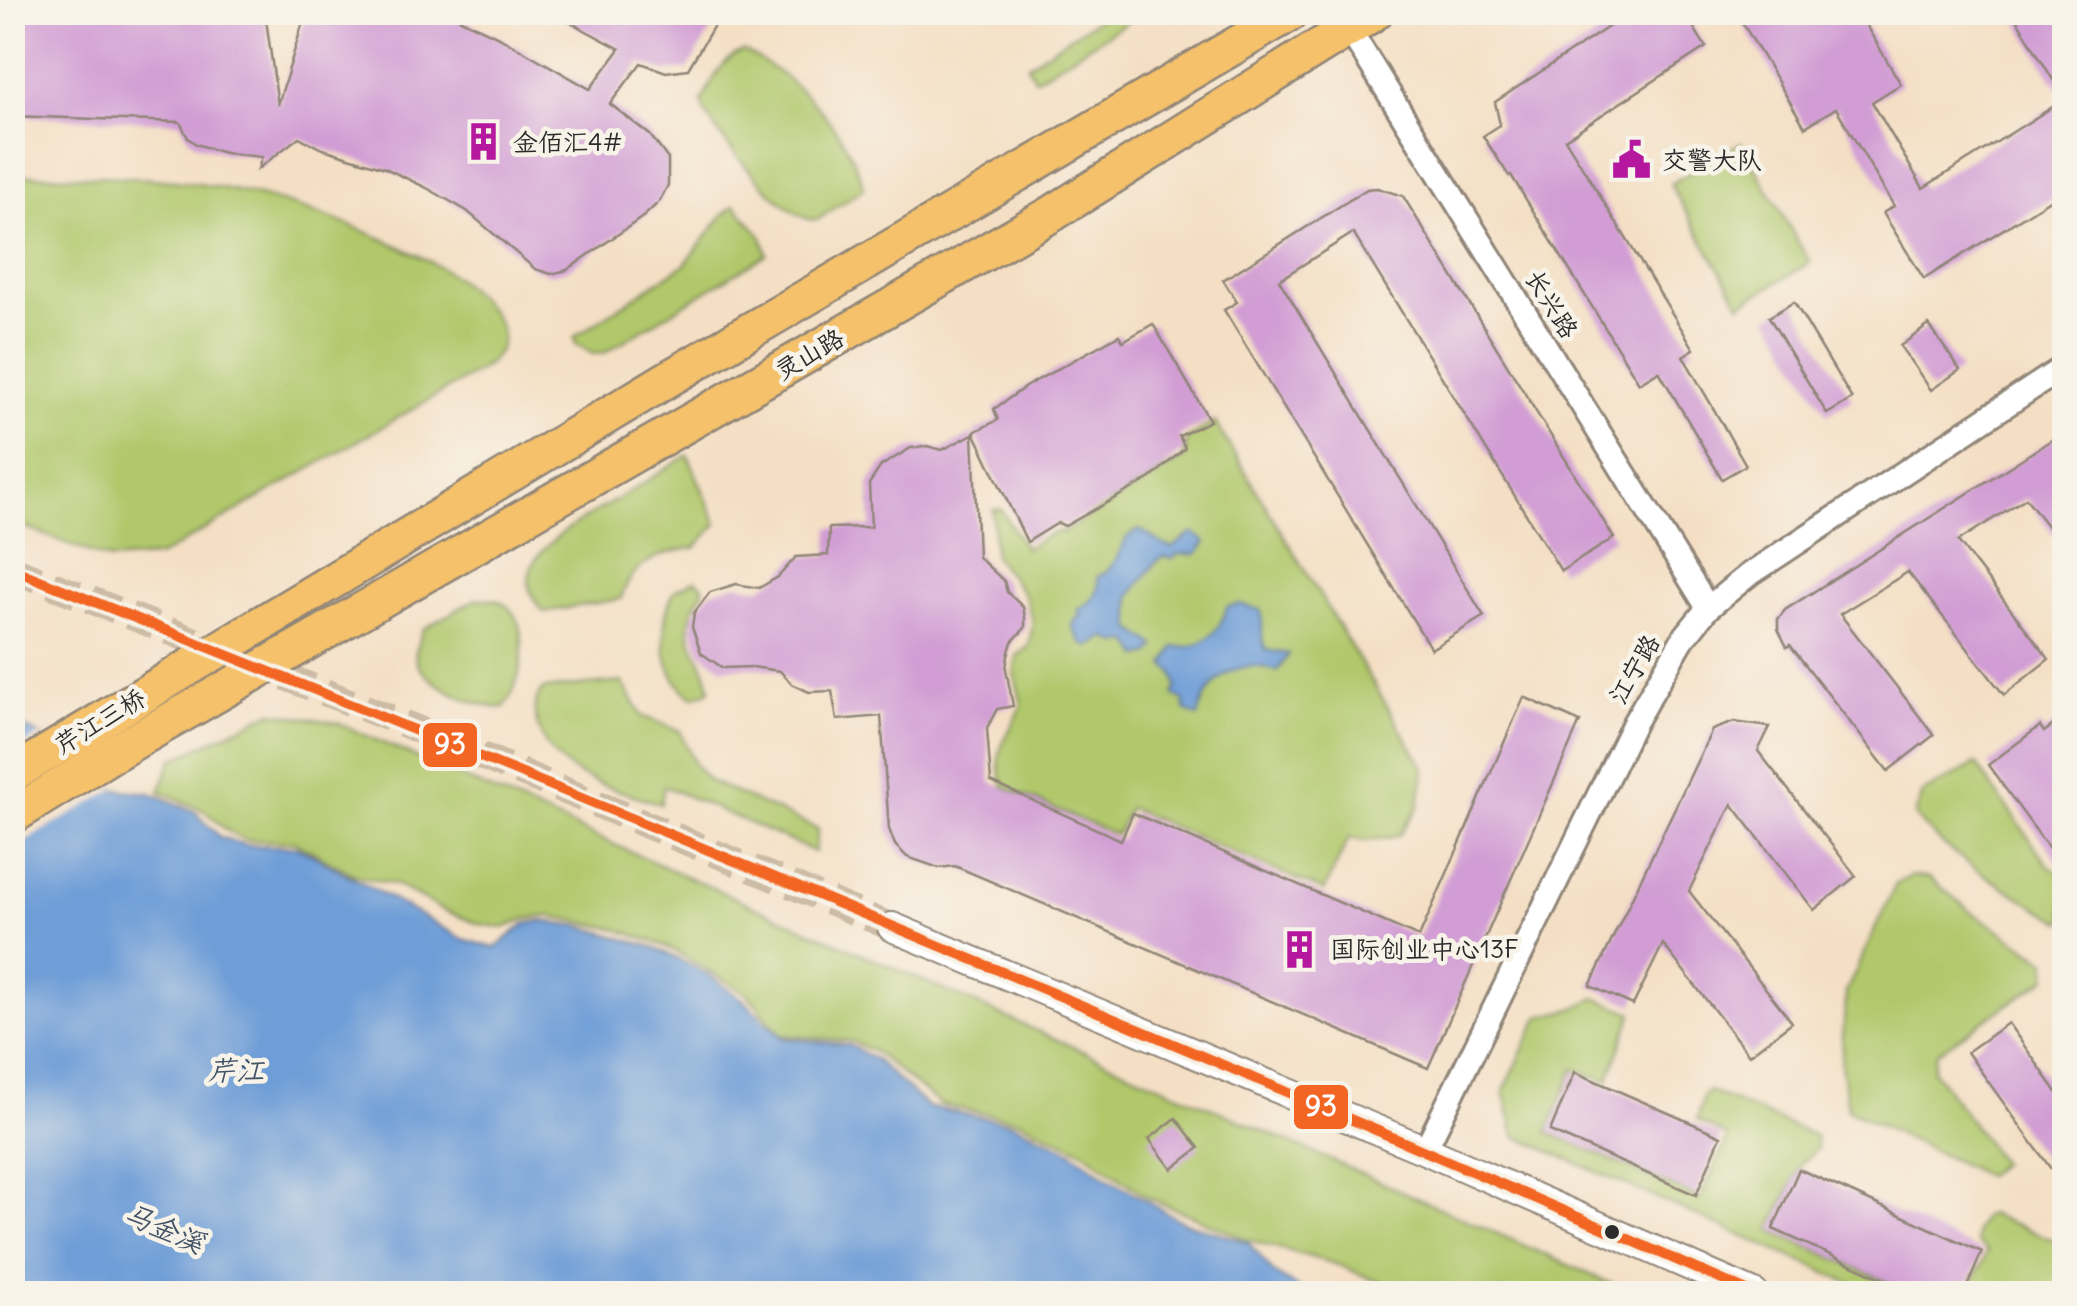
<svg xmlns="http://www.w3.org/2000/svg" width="2077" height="1306" viewBox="0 0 2077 1306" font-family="Delius,'LXGW WenKai TC',sans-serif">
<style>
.green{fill:#b0c76b;stroke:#6e794b;stroke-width:2.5}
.water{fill:#6e9dd7;stroke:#4c6481;stroke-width:2.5}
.pier{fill:#f4dfc4}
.building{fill:#d19dd4}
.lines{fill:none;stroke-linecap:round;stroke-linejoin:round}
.tertiary-tunnel{stroke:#ccbba5;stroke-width:28;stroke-dasharray:28 14;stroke-linecap:butt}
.minor-casing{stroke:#908578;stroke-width:28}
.tertiary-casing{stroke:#908578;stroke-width:32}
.trunk-casing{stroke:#908578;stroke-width:40}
.minor{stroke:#fff;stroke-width:22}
.tertiary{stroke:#fff;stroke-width:28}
.trunk{stroke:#f5c16b;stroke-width:35}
.bus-1-casing{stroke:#f7f3e8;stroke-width:18}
.bus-1{stroke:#f26522;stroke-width:10}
.bus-dot{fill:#2b2b2b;stroke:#f7f3e8;stroke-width:4}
.labels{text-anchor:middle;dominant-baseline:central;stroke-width:9;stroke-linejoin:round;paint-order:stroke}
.poi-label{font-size:25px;fill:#2b2b2b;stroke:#f7f3e8;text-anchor:start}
.street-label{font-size:25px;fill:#2b2b2b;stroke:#f7f3e8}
.water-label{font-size:28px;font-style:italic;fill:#425367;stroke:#f7f3e8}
.line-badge{stroke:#f7f3e8;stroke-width:4}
.badge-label{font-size:28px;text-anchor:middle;font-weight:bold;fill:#fff}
</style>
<rect width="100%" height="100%" fill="#f7f3e8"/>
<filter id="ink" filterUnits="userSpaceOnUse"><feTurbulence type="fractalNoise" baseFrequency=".01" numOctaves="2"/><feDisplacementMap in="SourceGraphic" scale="20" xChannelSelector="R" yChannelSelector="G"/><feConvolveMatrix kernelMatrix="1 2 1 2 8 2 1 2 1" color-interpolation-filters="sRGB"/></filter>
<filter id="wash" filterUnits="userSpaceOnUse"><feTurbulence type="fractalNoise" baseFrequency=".0048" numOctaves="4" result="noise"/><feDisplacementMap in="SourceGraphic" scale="40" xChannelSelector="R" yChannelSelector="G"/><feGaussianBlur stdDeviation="2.25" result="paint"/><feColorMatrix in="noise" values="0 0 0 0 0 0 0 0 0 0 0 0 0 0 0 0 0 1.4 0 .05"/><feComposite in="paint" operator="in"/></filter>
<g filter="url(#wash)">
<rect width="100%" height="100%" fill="#f4dfc4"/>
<g class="green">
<path d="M1107,13h35l-107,66 -8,-14z"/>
<path d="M744,51c56,30 102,76 120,137l-47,32c-29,3 -98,-82 -112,-108l-3,-10c8,-18 21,-46 42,-51z"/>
<path d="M1741,143l69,120 -70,41 -70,-120z"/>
<path d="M12,175c54,1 108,0 162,6 74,7 145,30 213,60 37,16 75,35 101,67 21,24 18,44 -8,62l-322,187 -47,3 -98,-37z"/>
<path d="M735,205l27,32 5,17 -163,99 -11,1 -17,-10 -2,-7 111,-73 39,-50z"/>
<path d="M1215,422l210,347 -7,39 -20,28 -34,5 -15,-3 -25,53 -195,-83 -13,27 -112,-48c-13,-41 4,-48 18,-82l-8,-32 3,-17 12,-10 4,-25 -9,-27 -30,-38 -1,-46 8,-1 24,39 30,-16h9l120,-74 3,-19z"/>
<path d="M688,455l29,69 -22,24c-36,4 -63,15 -74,51l-77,13c-49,-50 33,-88 70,-111 25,-15 49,-30 74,-46z"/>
<path d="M696,580l7,6v7c-33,44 3,56 7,98l-17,6c-33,-19 -36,-76 -18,-107z"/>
<path d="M476,599c8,0 18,-1 25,3 33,18 22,81 3,105 -21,4 -82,-24 -88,-47 -2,-10 4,-21 7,-31z"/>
<path d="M622,682l20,34 38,15 15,34 14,16 109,48 -3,23 -151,-66 -3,18c-46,-16 -108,-25 -123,-78 -5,-15 -5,-25 6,-37z"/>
<path d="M272,712l66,11 1294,570h-228l-65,-28 -93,-26 -101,-43 -61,-45 -66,-31 -77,-15 -68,-54 -22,-10 -70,-6 -33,-41 -80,-47 -51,-18 -67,-13 -25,3 -21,9 -25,-4 -39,-15 -45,-25 -39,-8 -61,-34 -50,-2 -19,-10 -19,-18 -47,-21 12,-31z"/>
<path d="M1976,764l73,102 15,9v47c-37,-19 -127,-73 -149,-107l8,-22z"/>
<path d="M1911,876l18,2 43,34 75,49v17l-111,75 -3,17 68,93 -15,13 -138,-66 -7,-45 5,-73 50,-108z"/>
<path d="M1595,998l38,15 -25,68 -34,-12 -27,63 153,67 28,-62 -31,-17 7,-26 5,-3 106,45 2,13 -15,13 -32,68 142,63h-39l-358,-157 -11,-45 35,-74 34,-8z"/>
<path d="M1989,1214l75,30v49h-95l18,-42 -11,-9v-11l7,-14z"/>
</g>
<g class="water">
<path d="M1139,530c14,4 16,14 33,18l21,-15 13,9 -9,12h-19l-5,5 -9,-2 -8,5 -26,34 2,33 24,17 -5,8 -11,3 -10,-16 -13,2 -11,-6 -17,10 -8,-5 -8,-15 2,-7 6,-4 -3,-6c13,-7 24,-17 19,-33 19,-9 21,-23 30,-40z"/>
<path d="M1240,604l21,6c3,14 -2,28 5,40l23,4 -12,17c-40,-14 -69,7 -79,46l-13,-7 -1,-9 -11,-6 4,-9 -4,-14 -8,-7 9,-18c27,3 46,-14 53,-40z"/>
<path d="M13,723l27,12 75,54 36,4 43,18 26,26 25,8 53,2 165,92 32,9 30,-24 16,-3 40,5 75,22 53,27 32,23 42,40 66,7 25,14 54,48 84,16 58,27 38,28 75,44 65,20 27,32 31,19 -1293,1z"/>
</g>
<path class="pier" d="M40,735l75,54 -102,59v-97z"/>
<g id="blocks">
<g class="building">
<path d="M12,12h253l13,93 28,-93h140l55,26 89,51 30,-40 -69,-37h171l-34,57 -22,3 -25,-9 -31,41 40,31 18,24v26l-9,17 -15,14 -77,54 -16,4 -16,-5 -68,-58 -40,-23 -42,-20 -65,-20 -21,-11 -41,32 4,-12 -38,-4 -28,-9 -8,-6 -8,-16 -168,-6z"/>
<path d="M1631,12h53l22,35 -141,92 129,210 -11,7 63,109 -24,14 -63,-108 -20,12 -128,-208 -2,1 -26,-40 17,-11 -5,-23z"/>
<path d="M1736,12h122l43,72 -29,18 51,86 141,-88v91l-140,88 -41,-66 11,-7 -58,-98 -31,19z"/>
<path d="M2012,12h52v86z"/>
<path d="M1377,188l26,8 211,342 -53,33 -208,-338 -74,47 205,336 -53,33 -207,-339 13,-8 -14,-22 144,-91z"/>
<path d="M1794,302l58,97 -25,15 -58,-97z"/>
<path d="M1153,324l57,97 -31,15 6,12 -34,30 -86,48 -7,-3 -31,19 -53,-110 24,-12 -4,-11 31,-22 94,-52 4,6z"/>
<path d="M1929,325l31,45 -29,20 -31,-44z"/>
<path d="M2064,432v116l-38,-50 -68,43 91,118 -45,36 -96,-123 -68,42 94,121 -46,36 -98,-126 -3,2 -9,-18v-10l7,-9z"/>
<path d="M973,434l5,123 26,24 3,11 16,15 2,11v10l-13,14 -4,13 -2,14 7,37 -16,3 -10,19 4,54 130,58 12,-27 286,124 105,-240 56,25 -152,346 -473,-202 -16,2 -32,-11 -12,-12 -6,-16 -8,-113 -44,4 -5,-29 -23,1 -17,-8 -12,-13 -28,-4 -29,1 -22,-15 -9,-26 2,-14 16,-21 26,-8 23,4 19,-11 18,-20 32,-2 1,-27 42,-1 -2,-43 12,-18 30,-18 16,-2 15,4z"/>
<path d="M2064,717v152l-76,-104 52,-39 4,6z"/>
<path d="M1734,722l36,5 -12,24 98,125 -42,34 -82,-106 -43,87 103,131 -43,33 -86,-111 -30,61 -43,-19 122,-256z"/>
<path d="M2008,1023l56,79v85l-97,-135z"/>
<path d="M1575,1072l146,64 -25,59 -146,-64z"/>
<path d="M1176,1118l23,30 -27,21 -23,-30z"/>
<path d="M1799,1169l183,83 -18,42h-47l-144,-65z"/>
</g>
</g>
</g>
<g filter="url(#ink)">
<use href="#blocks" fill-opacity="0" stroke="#908578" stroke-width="2.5"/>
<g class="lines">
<path class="tertiary-tunnel" d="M12,569l383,151 497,207"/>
<defs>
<g id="minor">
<path d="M1349,29l359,579"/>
<path d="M1425,1150l210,-429 48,-82 25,-31 39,-32 317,-209"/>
</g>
<path id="tertiary" d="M892,927l533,223 329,144"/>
<g id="trunk">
<path d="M12,774l661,-398 619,-364"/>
<path d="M12,816l97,-60 941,-541 325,-203"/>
</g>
</defs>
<use href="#minor" class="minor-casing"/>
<use href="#tertiary" class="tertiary-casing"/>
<use href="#trunk" class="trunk-casing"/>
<use href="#minor" class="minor"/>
<use href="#tertiary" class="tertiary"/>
<use href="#trunk" class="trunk"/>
<defs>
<path id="bus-1" d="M12,569c585,232 1166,472 1742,725"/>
</defs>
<use href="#bus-1" class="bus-1-casing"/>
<use href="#bus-1" class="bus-1"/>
</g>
</g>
<defs>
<symbol id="building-bare" viewBox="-9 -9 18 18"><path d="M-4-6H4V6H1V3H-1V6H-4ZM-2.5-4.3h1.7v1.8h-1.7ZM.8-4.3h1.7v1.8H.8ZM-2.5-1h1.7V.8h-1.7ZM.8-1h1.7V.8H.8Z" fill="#b5179e" stroke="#f7f3e8" stroke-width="2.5" paint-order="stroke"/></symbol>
<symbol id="civic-bare" viewBox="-9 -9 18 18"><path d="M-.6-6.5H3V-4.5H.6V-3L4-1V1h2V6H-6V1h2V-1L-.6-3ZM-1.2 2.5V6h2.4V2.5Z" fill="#b5179e" stroke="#f7f3e8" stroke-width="2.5" paint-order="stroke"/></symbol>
</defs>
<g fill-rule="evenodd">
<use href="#building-bare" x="456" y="114" width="55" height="55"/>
<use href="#civic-bare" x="1604" y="132" width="55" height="55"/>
<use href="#building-bare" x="1272" y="922" width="55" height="55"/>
</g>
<circle class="bus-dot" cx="1612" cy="1232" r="9"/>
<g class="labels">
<g class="poi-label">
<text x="513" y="142">金佰汇4#</text>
<text x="1662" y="160">交警大队</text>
<text x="1330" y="949">国际创业中心13F</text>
</g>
<g class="street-label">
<text transform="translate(1552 304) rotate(58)">长兴路</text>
<text transform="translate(809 354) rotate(-30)">灵山路</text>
<text transform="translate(1634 669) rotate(-60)">江宁路</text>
<text transform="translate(100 721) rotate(-31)">芹江三桥</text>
</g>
<g class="water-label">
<text x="236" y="1070">芹江</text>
<text transform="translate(164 1228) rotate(23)">马金溪</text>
</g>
</g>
<g class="line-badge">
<rect x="421" y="721" width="58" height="48" rx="10" fill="#f26522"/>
<rect x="1292" y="1083" width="58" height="48" rx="10" fill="#f26522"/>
</g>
<g class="badge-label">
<text x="450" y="754">93</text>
<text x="1321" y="1116">93</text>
</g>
<rect width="2077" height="1306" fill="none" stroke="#f7f3e8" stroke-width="50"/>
</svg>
